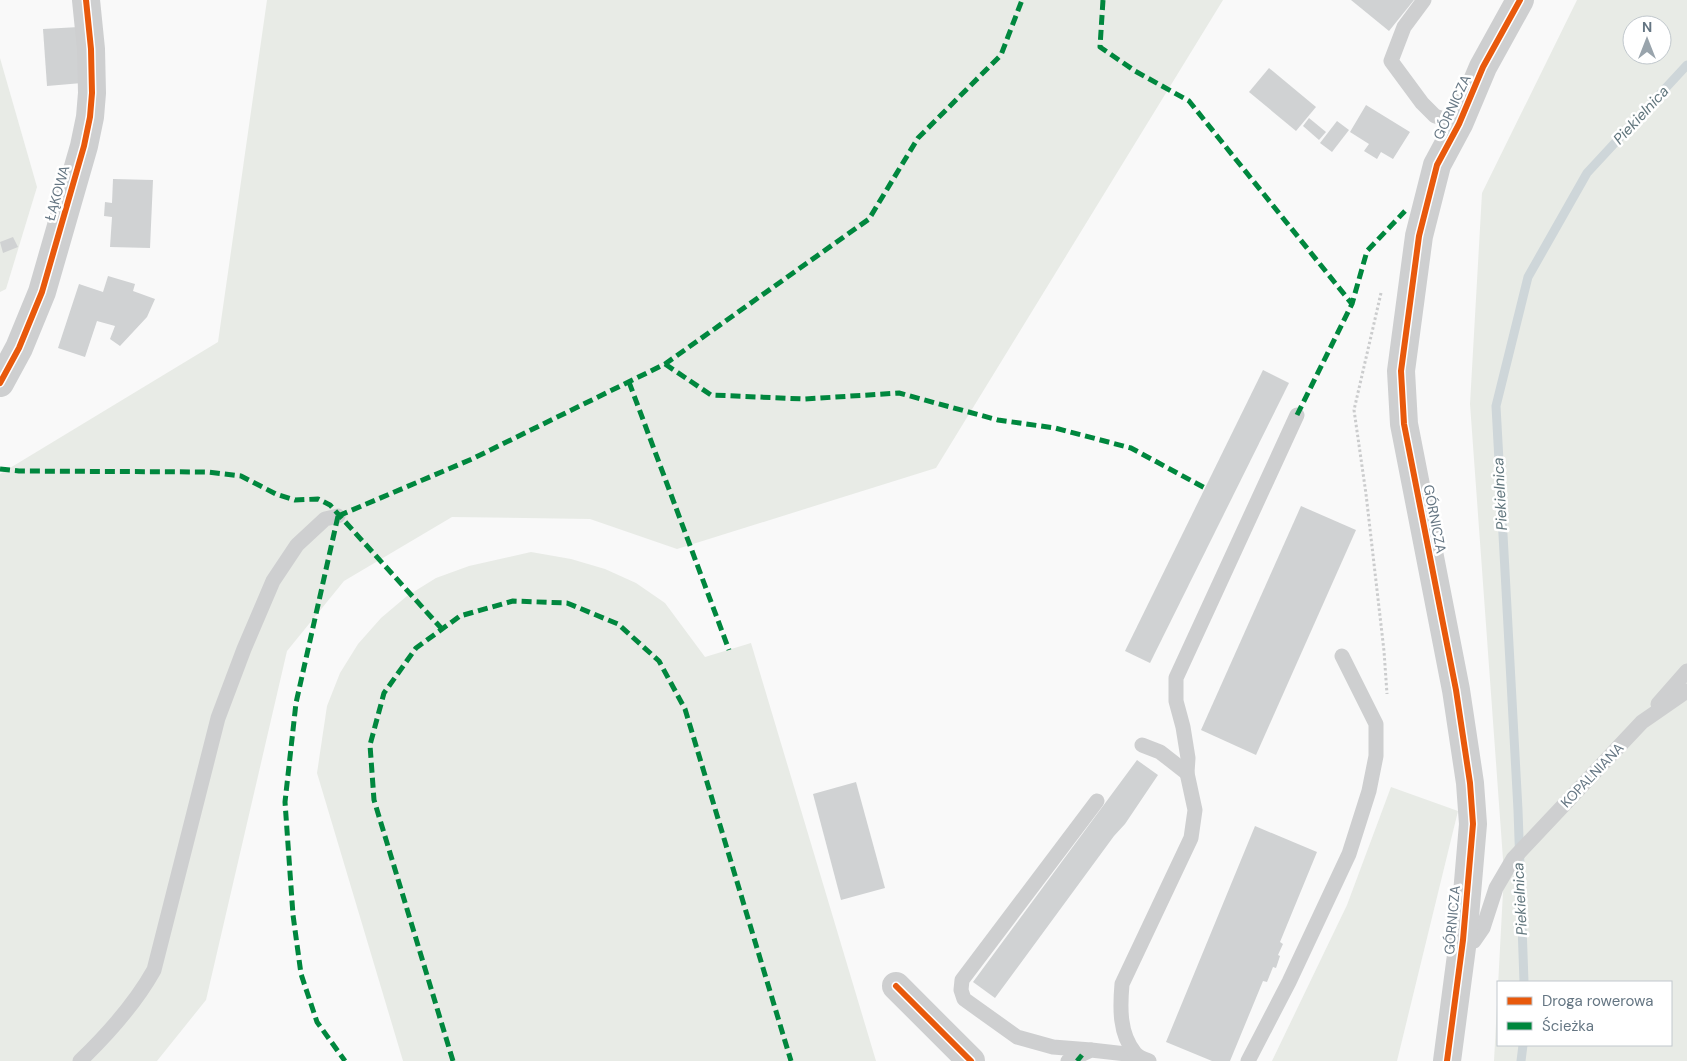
<svg xmlns="http://www.w3.org/2000/svg" width="1687" height="1061" viewBox="0 0 1687 1061" font-family="'DM Sans',sans-serif">
<style>
.green{fill:#e8ebe6;fill-rule:evenodd}
.lines{fill:none;stroke-linecap:round;stroke-linejoin:round}
.stream{stroke:#ced6d9;stroke-width:9}
.building{fill:#d0d2d3}
.path{stroke:#cbcccd;stroke-width:3;stroke-dasharray:2.5 2.5;stroke-linecap:butt}
.service{stroke:#cecfd0;stroke-width:15}
.minor{stroke:#cecfd0;stroke-width:28}
.quiet{stroke:#00873e;stroke-width:5;stroke-dasharray:10 5;stroke-linecap:butt}
.cycleway-casing{stroke:#fff;stroke-width:9}
.cycleway{stroke:#e8590c;stroke-width:6}
.labels{text-anchor:middle;dominant-baseline:central;stroke-width:5;stroke-linejoin:round;paint-order:stroke}
.street-label{font-size:14px;fill:#657683;stroke:#fff}
.water-label{font-size:15px;font-style:italic;fill:#60757c;stroke:#fff}
</style>
<rect width="100%" height="100%" fill="#f9f9f9"/>
<g class="green">
<path d="M267,0h956l-287,468 -259,81 -87,-30 -138,-2 -108,64 -57,70 -81,349 -49,61h-157v-587l218,-132z"/>
<path d="M1577,0h110v1061h-193l10,-188 -34,-469 12,-211zM1632,25h30v30h-30zM1498,982h173v63h-173z"/>
<path d="M0,58l37,129 -31,102 -6,3z"/>
<path d="M531,552l40,7 34,10 31,14 29,20 40,54 46,-14 125,418h-473l-86,-288 10,-67 13,-33 18,-29 23,-26 26,-22 29,-18 33,-12z"/>
<path d="M1391,787l67,24 -61,250h-125l75,-156z"/>
</g>
<g class="lines">
<g class="stream">
<path d="M1524,982l-6,-172 -22,-404 32,-129 59,-104 100,-108"/>
<path d="M1521,1061l2,-16"/>
</g>
</g>
<g class="building">
<path d="M1351,0h63l-25,31z"/>
<path d="M79,27l3,56 -35,3 -4,-57z"/>
<path d="M1269,68l47,39 -20,24 -47,-39z"/>
<path d="M1366,105l44,27 -17,27 -12,-7 -4,7 -13,-8 5,-7 -19,-12z"/>
<path d="M1309,118l17,14 -7,8 -16,-14z"/>
<path d="M1337,121l12,9 -17,22 -12,-9z"/>
<path d="M113,179l40,1 -3,68 -40,-1 2,-30 -8,-1 1,-14 7,1z"/>
<path d="M13,237l5,10 -15,6 -3,-11z"/>
<path d="M108,276l27,8 -2,7 22,8 -8,18 -27,29 -10,-7 5,-13 -18,-5 -12,36 -27,-9 21,-64 24,8z"/>
<path d="M1263,370l26,13 -139,280 -25,-12z"/>
<path d="M1301,506l55,24 -100,225 -55,-25z"/>
<path d="M1137,760l21,15 -33,49 -11,12 -119,162 -22,-16z"/>
<path d="M856,782l29,106 -44,12 -28,-106z"/>
<path d="M1255,826l62,26 -37,90 3,2 -5,11 2,1 -4,12 -3,-1 -6,15 -4,-1 -33,80h-18l-46,-19z"/>
</g>
<g class="lines">
<path class="path" d="M1381,293l-27,117 12,84 18,157 3,43"/>
<g class="service">
<path d="M1424,0l-20,27 -13,34 31,42 13,13 24,8"/>
<path d="M1658,704l29,-33"/>
<path d="M1142,745l18,7 27,21"/>
<path d="M1463,940l11,1 9,-13 13,-40 17,-29 129,-137 45,-31"/>
<path d="M1091,1050l-38,-3 -36,-10 -53,-38 -3,-9 1,-10 135,-179"/>
<path d="M80,1061c28,-27 55,-57 74,-91l64,-252 26,-69 29,-68 24,-36 28,-26 13,-3"/>
<path d="M1068,1061l23,-11 44,5"/>
<path d="M1149,1061c-5,-2 -11,-4 -14,-8 -16,-19 -15,-46 -13,-69l69,-146 4,-28 -8,-37 1,-15 -5,-31 -7,-26v-23l121,-263"/>
<path d="M1248,1061l41,-79 60,-128 20,-63 7,-35v-32l-34,-68"/>
</g>
<g class="minor">
<path d="M0,383l19,-35 23,-56 42,-146 6,-29 2,-24 -1,-44 -5,-49"/>
<path d="M896,986l75,75"/>
<path d="M1447,1061l16,-121 10,-116 -3,-41 -14,-93 -52,-266 -3,-53 18,-135 18,-71 22,-41 24,-57 37,-67"/>
</g>
<g class="quiet">
<path d="M1103,0l-3,47 35,24 54,30 163,203"/>
<path d="M665,364l46,31 94,4 94,-6 99,27 57,8 76,20 74,40"/>
<path d="M629,382l100,268"/>
<path d="M1297,415l55,-111 15,-53 38,-40"/>
<path d="M0,469l19,2 189,1 33,4 35,18 19,6 23,-1 12,6 112,124"/>
<path d="M338,516l134,-57 193,-95 204,-145 49,-81 83,-83 21,-55"/>
<path d="M338,516l-42,187 -11,99 8,113 8,59 16,48 28,39"/>
<path d="M453,1061l-79,-261 -4,-55 14,-52 32,-45 44,-32 53,-15 54,2 51,21 41,37 26,48 106,352"/>
<path d="M1077,1061l5,-6"/>
</g>
<defs>
<g id="cycleway">
<path d="M0,383l19,-35 23,-56 42,-146 6,-29 2,-24 -1,-44 -5,-49"/>
<path d="M896,986l75,75"/>
<path d="M1447,1061l16,-121 10,-116 -3,-41 -14,-93 -52,-266 -3,-53 18,-135 18,-71 22,-41 24,-57 37,-67"/>
</g>
</defs>
<use href="#cycleway" class="cycleway-casing"/>
<use href="#cycleway" class="cycleway"/>
</g>
<g class="labels">
<g class="street-label">
<text transform="translate(1452 107) rotate(-65)">GÓRNICZA</text>
<text transform="translate(57 193) rotate(-74)">ŁĄKOWA</text>
<text transform="translate(1435 519) rotate(79)">GÓRNICZA</text>
<text transform="translate(1592 775) rotate(-46)">KOPALNIANA</text>
<text transform="translate(1452 920) rotate(-85)">GÓRNICZA</text>
</g>
<g class="water-label">
<text transform="translate(1641 115) rotate(-47)">Piekielnica</text>
<text transform="translate(1500 494) rotate(-93)">Piekielnica</text>
<text transform="translate(1520 899) rotate(-93)">Piekielnica</text>
</g>
</g>
<rect x="1497" y="981" width="175" height="65" fill="#ffffff" stroke="#c1c8cd"/>
<rect x="1507" y="997" width="25" height="8" fill="#e8590c" stroke="#c1c8cd"/>
<text x="1542" y="1006" font-size="15" fill="#657683">Droga rowerowa</text>
<rect x="1507" y="1022" width="25" height="8" fill="#00873e" stroke="#c1c8cd"/>
<text x="1542" y="1031" font-size="15" fill="#657683">Ścieżka</text>
<g transform="translate(1647 40)"><circle r="24" fill="#ffffff" stroke="#c1c8cd"/>
<path d="M0-4L9 19L0 12L-9 19Z" fill="#99a4ac"/>
<text y="-8" font-size="14" font-weight="bold" text-anchor="middle" fill="#657683">N</text>
</g>
</svg>
